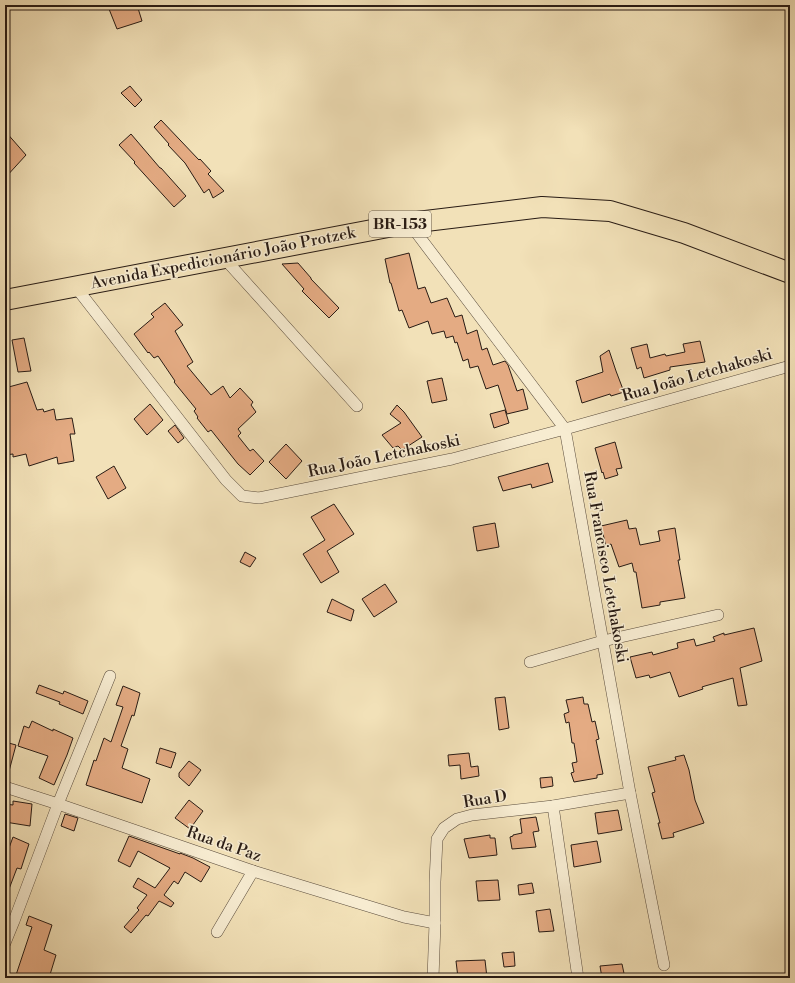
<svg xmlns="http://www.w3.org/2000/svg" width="795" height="983" viewBox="0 0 795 983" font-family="'Libre Bodoni',serif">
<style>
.building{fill:#e4ab83;stroke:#281b14}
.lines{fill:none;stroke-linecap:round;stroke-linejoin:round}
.street-casing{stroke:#5a4c3d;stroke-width:12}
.highway-casing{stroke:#281b14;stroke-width:22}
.street{stroke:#f7ecd1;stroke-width:11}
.highway{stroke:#f2e1b8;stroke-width:20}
.labels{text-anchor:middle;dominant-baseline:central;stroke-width:3;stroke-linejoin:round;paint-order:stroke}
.shield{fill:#f7ecd1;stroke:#665a4d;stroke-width:1}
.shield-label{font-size:15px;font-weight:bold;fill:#281b14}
.street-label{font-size:16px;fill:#281b14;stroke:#f7ecd1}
</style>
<rect width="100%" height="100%" fill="#f2e1b8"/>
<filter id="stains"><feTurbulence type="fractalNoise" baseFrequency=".005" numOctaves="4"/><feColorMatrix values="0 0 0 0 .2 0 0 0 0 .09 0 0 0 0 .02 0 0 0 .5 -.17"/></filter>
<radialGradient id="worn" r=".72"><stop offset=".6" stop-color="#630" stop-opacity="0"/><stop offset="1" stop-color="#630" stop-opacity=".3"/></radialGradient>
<g class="building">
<path d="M115,5h22l5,16 -25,8 -8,-20 7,-2z"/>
<path d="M130,86l12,14 -7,7 -14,-14z"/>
<path d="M161,120l38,40 1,-1 11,12 -3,3 16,17 -11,7 -4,-9 -5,4 -19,-30 -17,-18 1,-1 -15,-17z"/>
<path d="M5,131l21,24 -21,23z"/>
<path d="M131,134l29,34h1l25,28 -12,11 -40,-44 1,-1 -16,-17z"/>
<path d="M409,253l9,36 7,-2 6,16 16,-5 8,19 7,-2 5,19 10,-4 5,20 5,-2 6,17 12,-4 3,4 9,26 6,-2 5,20 -21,5 -9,-29 -12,4 -8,-23 -8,2 -2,-9 -5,2 -6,-19 -2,1 -2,-7 -7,2 -2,-7 -12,3 -4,-13 -19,7 -7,-18 -3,1 -8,-28h-1l-5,-24z"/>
<path d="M298,263l13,15v1l28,29 -10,10 -27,-27 2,-2 -22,-25z"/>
<path d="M165,303l18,22 -8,6 18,31 -6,4 24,29 12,-9 7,12 10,-10 13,14 -2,3 5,7 -18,17 3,4 -3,3 12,15 3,-2 11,12 -14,14 -12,-11 -27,-34 -3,2 -11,-14 1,-1 -4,-6 2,-2 -22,-27 1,-1 -17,-25 -4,2 -5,-6 -1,1 -14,-19 20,-17 -3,-3z"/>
<path d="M24,338l7,33 -13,1 -6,-32z"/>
<path d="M700,341l5,21 -35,5v3l-26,8 -3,-11 -4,2 -6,-21 16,-4 3,14 15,-4 1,2 19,-4 -2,-8z"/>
<path d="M609,350l7,21 8,21 -13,4 -1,-2 -28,9 -6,-22 27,-9 -3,-16z"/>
<path d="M442,378l5,22 -15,3 -5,-22z"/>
<path d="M27,382l10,28 6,-1 1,3 10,-3 2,11 16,-2 3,16h-5l4,27 -16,3 -1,-7 -28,9 -3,-12 -13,3v-3l-8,1v-67z"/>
<path d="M150,404l13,16 -16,15 -13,-16z"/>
<path d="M397,405l7,7 18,25 -20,13 -4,-4 -5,2 -11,-13 19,-12 -11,-9z"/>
<path d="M505,410l4,13 -15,5 -4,-14z"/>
<path d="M175,425l9,13 -6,5 -10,-12z"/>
<path d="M615,442l7,26 -6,1 2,6 -13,4 -2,-7 -1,1 -7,-25z"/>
<path d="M286,444l16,17 -16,18 -17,-17z"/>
<path d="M548,463l5,19 -21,6 -1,-4 -28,7 -5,-14z"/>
<path d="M114,466l12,22 -18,11 -12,-22z"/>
<path d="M334,504l20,30 -27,17 12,21 -18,11 -18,-29 22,-14 -14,-23z"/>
<path d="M627,520l2,9 7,-1 4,17 20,-4 -2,-10 17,-3 5,32h-2l7,38 -25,4v3l-18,3 -6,-36h-2l-2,-9 -13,4 -8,-23 -5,2 -5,-20z"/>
<path d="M495,523l4,24 -22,4 -4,-24z"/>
<path d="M245,552l11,6 -6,9 -10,-5z"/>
<path d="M385,584l12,18 -23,15 -12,-18z"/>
<path d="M332,599l22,11 -3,11 -24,-9z"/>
<path d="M754,628l8,33 -22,7 7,37 -9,1 -5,-28 -28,8 -3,1 1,2 -24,8 -9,-25 -20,6 -1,-3 -13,3 -6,-21 22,-5 1,3 25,-7 -1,-5 17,-4 2,7 19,-5 -2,-4 11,-4v2z"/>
<path d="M39,685l24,9 1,-3 24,10 -5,13 -24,-10 1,-2 -24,-9z"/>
<path d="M123,686l17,7 -6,23 -2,-1 -11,31 7,3 -6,19 28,11 -8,24 -56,-18 8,-25 2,1 8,-23 7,4 12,-35 -7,-2z"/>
<path d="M505,697l4,31 -10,2 -4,-32z"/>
<path d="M583,697l1,7h4l4,18 3,-1 4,18 -3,1 7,34 -6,1v3l-23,4 -3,-9 3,-1 -2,-9 5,-1 -3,-19h-2l-3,-21 -3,1 -2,-9 5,-2 -3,-12z"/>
<path d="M32,721l21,10v-2l20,9 -6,17 -13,30 -15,-7 9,-22 -30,-10 6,-20 5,2z"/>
<path d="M5,742l11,3 -8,30h-3z"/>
<path d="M160,748l16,5 -5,15 -15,-5z"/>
<path d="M469,753l2,14 7,-1 1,10 -18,3 -1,-14 -11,1 -1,-11z"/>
<path d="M684,755l5,15 6,30 9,23 -31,10 1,4 -12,2 -4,-16h2l-8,-30 3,-1 -7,-25 28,-7 -1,-3z"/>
<path d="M189,761l12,9 -12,16 -10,-9v-4z"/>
<path d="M552,777l1,9 -12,2 -1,-10z"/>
<path d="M189,800l14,11 -13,18 -15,-11z"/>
<path d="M13,801l19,3 -2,22 -25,-4v-18l8,1z"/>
<path d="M618,810l4,20 -24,4 -3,-21z"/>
<path d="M65,814l13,4 -4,13 -13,-5z"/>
<path d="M536,817l3,14 -6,1 3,15 -24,2 -2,-12 3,-1v-1l9,-2 -2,-14z"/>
<path d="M490,835v3h5l2,17 -28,3 -5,-19z"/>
<path d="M129,836l51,18v-1l13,5 17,9 -9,15 -16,-10 -7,12 -4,-3 -10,14 10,8 -3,4 -12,-6 -11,15 -2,-1 -15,18 -7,-6 15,-17 -2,-2 10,-13 -14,-8 5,-9 17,10 15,-20 -32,-17 -8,16 -12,-6z"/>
<path d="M13,837l16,7 -8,25 -4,-1 -11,29 -1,-1v-37z"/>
<path d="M597,841l4,21 -27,5 -3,-22z"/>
<path d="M498,880l2,20 -22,1 -2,-20z"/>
<path d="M532,883l2,10 -15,2 -1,-10z"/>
<path d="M550,909l4,22 -15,1 -3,-21z"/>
<path d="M29,916l23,9 -8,25 12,5 -7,23h-34l17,-51 -6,-2z"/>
<path d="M514,952l1,14 -11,1 -2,-14z"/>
<path d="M485,960l2,18h-29l-2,-17z"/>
<path d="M622,964l3,14h-23l-2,-12z"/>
</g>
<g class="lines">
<defs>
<g id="street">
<path d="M409,223l156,206 65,364 34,172"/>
<path d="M224,258l133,148"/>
<path d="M75,286l151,194 16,16 17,2 193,-39 113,-30 225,-63"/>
<path d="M530,662l73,-21 115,-26"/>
<path d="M5,787l53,17 195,67 151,46 31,6"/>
<path d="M553,806l25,172"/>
<path d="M217,932l36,-61"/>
<path d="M5,943l9,-22 44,-117 52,-128"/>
<path d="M433,978l2,-55v-41l2,-43 7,-11 13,-9 15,-4 81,-9 77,-13"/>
</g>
<path id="highway" d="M5,300l404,-77 133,-16 68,4 74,22 106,40"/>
</defs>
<use href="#street" class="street-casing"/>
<use href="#highway" class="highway-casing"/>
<use href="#street" class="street"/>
<use href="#highway" class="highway"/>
</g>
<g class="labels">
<rect class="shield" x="369" y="211" width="62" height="26" rx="3"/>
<g class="shield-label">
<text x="400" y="224">BR-153</text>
</g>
<g class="street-label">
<text transform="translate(223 258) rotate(-11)">Avenida Expedicionário João Protzek</text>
<text transform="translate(697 375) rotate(-16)">Rua João Letchakoski</text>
<text transform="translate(384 456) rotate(-12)">Rua João Letchakoski</text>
<text transform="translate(606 567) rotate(80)">Rua Francisco Letchakoski</text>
<text transform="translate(485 799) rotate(-9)">Rua D</text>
<text transform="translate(224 844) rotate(19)">Rua da Paz</text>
</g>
</g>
<rect width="795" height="983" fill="none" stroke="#f2e1b8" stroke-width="20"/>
<rect x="6" y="6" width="783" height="971" fill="none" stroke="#281b14" stroke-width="2"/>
<rect x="10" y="10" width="775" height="963" fill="none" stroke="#281b14"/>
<rect width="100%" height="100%" filter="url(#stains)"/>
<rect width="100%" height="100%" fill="url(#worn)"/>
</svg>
